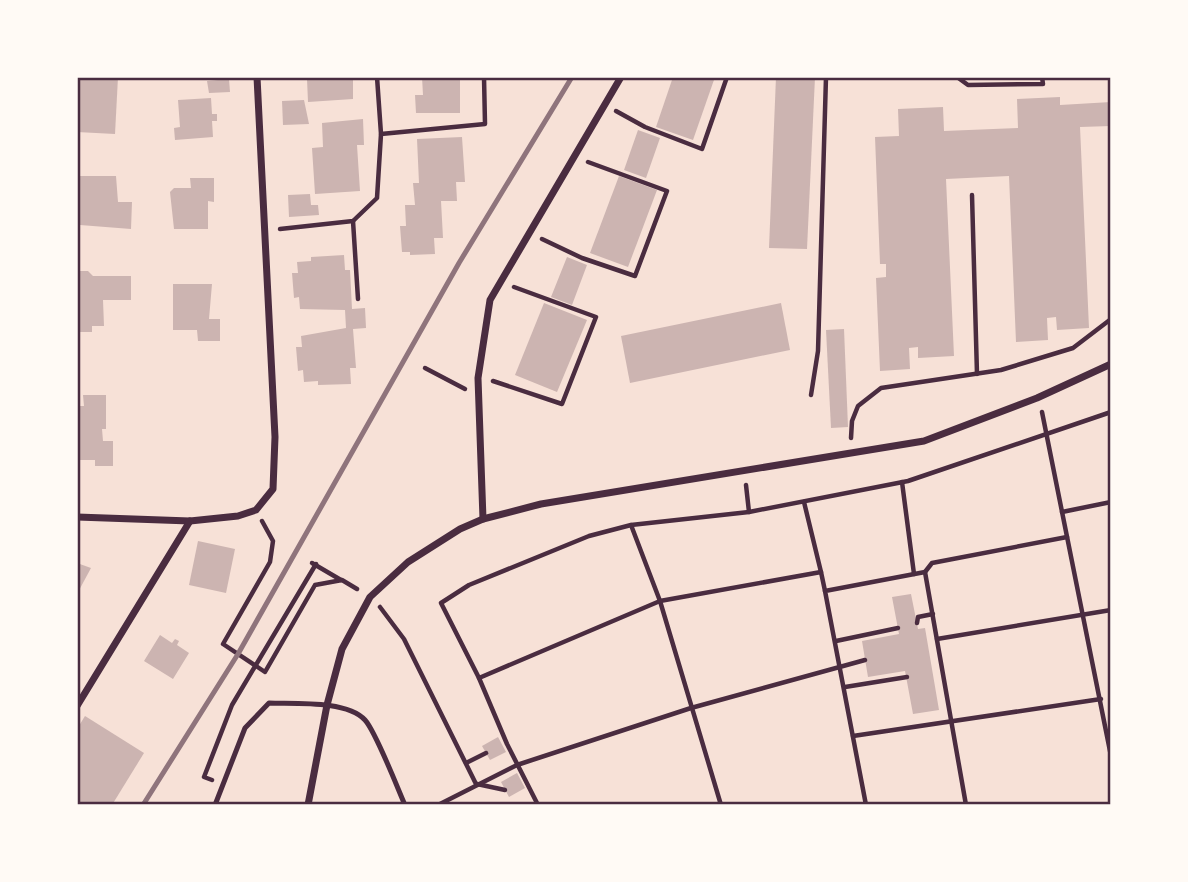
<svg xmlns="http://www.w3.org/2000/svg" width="1188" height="882" viewBox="0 0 1188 882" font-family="Mulish,sans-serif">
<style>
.building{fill:#ccb4b1}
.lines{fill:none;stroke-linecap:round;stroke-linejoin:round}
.path{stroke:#4a2c40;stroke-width:4.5}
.service{stroke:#4a2c40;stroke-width:5}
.minor{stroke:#4a2c40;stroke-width:7}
.rail{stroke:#8f747c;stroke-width:5}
.neatline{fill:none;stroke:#4a2c40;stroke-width:2.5}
</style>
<rect width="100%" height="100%" fill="#f7e1d7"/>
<g class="building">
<path d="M77,77h41l-3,57 -38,-2z"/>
<path d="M299,77h54v22l-45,3 -1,-23 -8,1z"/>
<path d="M422,77h38v36h-44l-1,-18h8z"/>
<path d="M673,77h42l-22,63 -37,-13z"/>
<path d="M776,77h39l-8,172 -38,-1z"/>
<path d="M229,79l1,13 -21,1 -2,-12z"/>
<path d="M1060,97v8l51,-3v24l-31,1 9,201 -32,2 -1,-13 -9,1 1,22 -32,2 -7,-166 -63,3 8,177 -36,2v-11l-9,1 1,21 -30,2 -4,-93 10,-1v-13h-6l-5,-127 24,-1 -1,-27 45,-2 1,24 74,-3 -1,-29z"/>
<path d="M211,98l1,16h5v7h-5l1,16 -38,3 -1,-12 6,-1 -2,-27z"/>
<path d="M304,100l5,24 -26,1 -1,-24z"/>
<path d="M363,119l1,26h-7l3,46 -45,3 -3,-46 11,-1 -1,-24z"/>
<path d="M638,130l22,8 -14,40 -22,-8z"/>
<path d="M462,137l3,45h-9l1,19h-16l2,37h-9l1,16 -25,1v-3h-8l-2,-26h6l-1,-21h10l-2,-22h6l-2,-44z"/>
<path d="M80,176h36l2,26h14l-1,27 -51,-4 -3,-28h3z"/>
<path d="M619,176l38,14 -29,77 -38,-14z"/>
<path d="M190,178h24v24l-6,-1v28h-34l-4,-37 4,-4h17z"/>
<path d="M310,194l1,11h7l1,10 -30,2 -1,-22z"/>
<path d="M344,255l1,15h5l2,39 13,-1 1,20 -13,1 3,39h-6l1,16 -33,1v-4l-14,1 -1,-12 -5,1 -2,-24h6l-1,-11 45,-8 -1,-18 -45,-1 -1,-12 -5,1 -2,-25h6l-1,-11 14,-1v-4z"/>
<path d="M567,257l20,8 -15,40 -21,-8z"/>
<path d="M79,271h9l5,5h38v24h-28l1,26h-12v6h-13l-2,-5z"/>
<path d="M173,284h39l-3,35h11v22h-22l-1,-11h-24z"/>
<path d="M544,303l43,17 -30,72 -42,-17z"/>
<path d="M781,303l9,47 -160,33 -9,-47z"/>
<path d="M844,329l4,98 -17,1 -5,-98z"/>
<path d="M83,395h23v34h-4l1,12h10v25h-18v-6h-18v-54h7z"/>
<path d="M198,541l37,8 -9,44 -37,-8z"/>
<path d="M77,563l14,5 -14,26z"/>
<path d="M911,594l7,35 7,-1 14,82 -26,4 -8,-43 -37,6 -6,-36 37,-7 -7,-37z"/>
<path d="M160,635l12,8 3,-4 4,2 -2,4 12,8 -16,26 -29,-18z"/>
<path d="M85,716l59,37 -32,52h-35v-76z"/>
<path d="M498,737l8,15 -16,8 -8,-14z"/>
<path d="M517,773l8,15 -16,9 -8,-15z"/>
</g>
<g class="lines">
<g class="path">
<path d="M957,77l11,8 75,-1 -1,-7"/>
<path d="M616,111l29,16 57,22 25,-72"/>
<path d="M381,134l104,-10 -1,-47"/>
<path d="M972,195l5,179"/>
<path d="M353,221l5,78"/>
<path d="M280,229l73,-8 24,-23 4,-64 -4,-57"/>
<path d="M542,239l40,19 53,18 32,-85 -79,-29"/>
<path d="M425,368l40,21"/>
<path d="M493,381l69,23 34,-87 -82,-30"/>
<path d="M811,395l7,-44 8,-274"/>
<path d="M1042,412l69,344"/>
<path d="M851,438l1,-17 6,-15 23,-18 120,-18 72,-22 38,-29"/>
<path d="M902,482l12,92"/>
<path d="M746,485l3,27"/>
<path d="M804,502l17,70"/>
<path d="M1062,512l49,-10"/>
<path d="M262,521l11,20 -3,21 -47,82 42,28 50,-87 27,-5 15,9"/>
<path d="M631,525l29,76 61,204"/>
<path d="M312,563l29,17"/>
<path d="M925,572l7,-9 135,-26"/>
<path d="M380,607l24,32 72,145"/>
<path d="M917,623l1,-6 15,-3"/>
<path d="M937,639l174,-29"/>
<path d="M836,641l62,-13"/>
<path d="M479,678l-38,-75 28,-18 120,-49 42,-11 118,-13 159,-31 203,-69"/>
<path d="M845,687l62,-10"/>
<path d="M853,736l248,-37"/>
<path d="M466,763l20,-10"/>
<path d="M212,780l-8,-3 28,-72 84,-141"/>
<path d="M477,784l28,6"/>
<path d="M438,805l79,-40 174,-57 174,-48"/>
<path d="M538,805l-31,-61 -28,-66 181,-77 161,-29 4,19"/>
<path d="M866,805l-41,-214 100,-19 41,233"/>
</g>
<path class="service" d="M215,805l30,-77 24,-25c25,1 78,-3 96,17 11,12 32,67 40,85"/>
<g class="minor">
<path d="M77,517l113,4 48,-5 18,-6 17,-21 2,-52 -18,-360"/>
<path d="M483,519l-5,-141 12,-78 131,-223"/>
<path d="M77,706l113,-185"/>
<path d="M308,805l19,-100 15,-56 28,-52 38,-35 52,-33 23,-10 58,-15 383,-63 113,-43 74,-34"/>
</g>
<path class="rail" d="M143,805l95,-151 221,-391 113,-186"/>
</g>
<rect width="1188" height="882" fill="none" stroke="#fffaf5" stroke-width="158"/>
<rect x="79" y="79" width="1030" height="724" class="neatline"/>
</svg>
